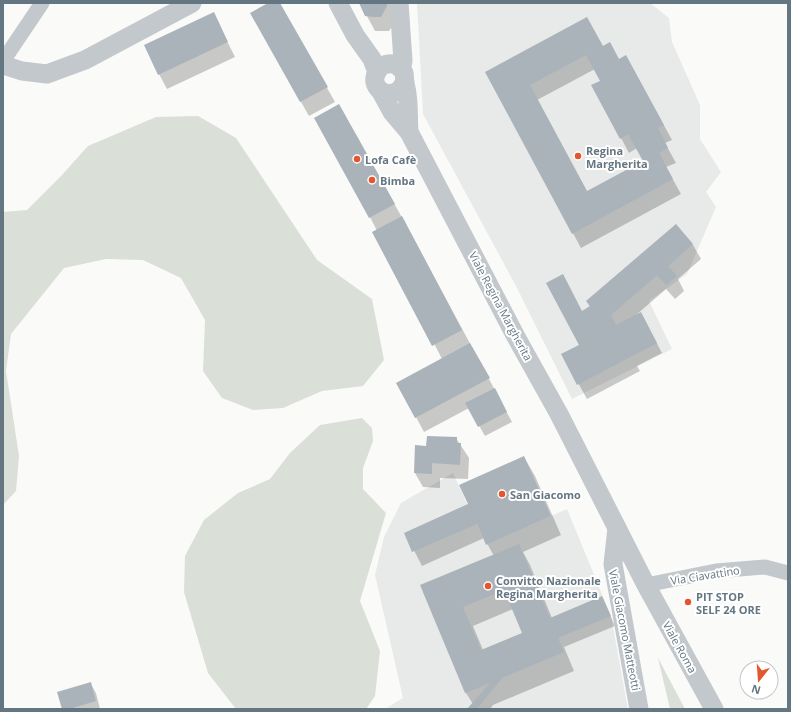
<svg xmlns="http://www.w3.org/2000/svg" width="791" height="712" viewBox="0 0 791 712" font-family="'Open Sans',sans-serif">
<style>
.built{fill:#e8e9e9}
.green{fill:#dadfd7}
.shadow{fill:#0003;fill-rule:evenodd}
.building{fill:#aab3b9;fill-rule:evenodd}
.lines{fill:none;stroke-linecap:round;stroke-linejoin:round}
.minor{stroke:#c3c8cc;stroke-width:15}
.tertiary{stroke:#c3c8cc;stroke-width:19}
.poi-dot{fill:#e4572e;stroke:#fff;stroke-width:1.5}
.labels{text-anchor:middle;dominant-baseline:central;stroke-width:4;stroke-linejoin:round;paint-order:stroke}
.poi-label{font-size:11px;font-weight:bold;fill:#657683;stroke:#fff;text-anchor:start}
.street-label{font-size:11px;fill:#657683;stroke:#fff}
</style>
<rect width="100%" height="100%" fill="#fafaf8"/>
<g class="built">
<path d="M417,3h233l19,15 3,24 28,63v34l21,33 -15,20 10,15 -29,67 -38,27 23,48 -100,50 -55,-111 -94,-174z"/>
<path d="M453,473l33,72 81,-36 44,107 17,93h-243l18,-11 -28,-123 9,-38 17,-34z"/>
</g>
<g class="green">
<path d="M198,116l38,22 81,122 55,39 12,61 -21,26 -41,5 -39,17 -30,2 -31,-12 -19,-27 2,-51 -24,-42 -38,-18 -37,-1 -42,9 -53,66 -5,37 13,85 -3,35 -13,14v-293l24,-2 35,-35 26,-29 68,-29z"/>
<path d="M362,418l10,10 1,13 -10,27v21l23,24 -26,88 20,50 -5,45 -9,13h-130l-28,-36 -24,-81 1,-36 19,-36 34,-27 32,-14 20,-26 30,-28z"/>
<path d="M658,658l27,51h-15z"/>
</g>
<g class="shadow">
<path d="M270,3h9l56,99 -26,14 -58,-102z"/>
<path d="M360,3h33l2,19 -6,9h-14z"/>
<path d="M213,13l22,44 -68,32 -8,-15z"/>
<path d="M603,47l31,24 38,69 -7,3 11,20 -10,4 15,27 -100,54 -95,-175zM595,69l6,12 20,57 8,15 8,-5 7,13 -57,31 -50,-92z"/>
<path d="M347,120l66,117 99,185 -27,14 -16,-28 -45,24 -8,-15 26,-58 -72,-142z"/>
<path d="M676,225l17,20 8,14 -23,20 6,12 -9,8 -9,-10 -30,26 10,8 16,30 -25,13 3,5 -53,28 -25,-45 18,-9 2,-33 8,-5 -3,-6z"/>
<path d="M456,438l13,20 -1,21 -28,-1v10l-17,-1 -8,-14 12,-26z"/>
<path d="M524,457l11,19 26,59 -38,17 7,13 22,53 50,-21 13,29 -51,21 10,24 -81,34 -3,4h-22l5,-5 -7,-11 -45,-107 73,-30 -10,-18 -62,28 -17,-33 64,-29zM513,609l10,24 -40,17 -10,-24z"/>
<path d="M90,683l6,10 4,16h-37z"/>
</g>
<g class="building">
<path d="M268,3h12l48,84 -28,15 -50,-89z"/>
<path d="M359,3h28v3l-6,11h-7l-9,-1z"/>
<path d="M214,12l14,30 -70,33 -14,-30z"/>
<path d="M587,17l16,29 7,-4 9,17 7,-4 38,70 -6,3 10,20 -9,5 14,26 -101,55 -87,-162zM586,55l14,26 -9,4 29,54 8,-5 15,27 -56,30 -57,-106z"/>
<path d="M339,104l56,100 -26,14 -55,-100z"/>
<path d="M402,216l60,114 -30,16 -60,-114z"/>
<path d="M676,224l17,20 -25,22 9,10 -11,9 -9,-10 -46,40 5,10 25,-13 16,31 -80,42 -16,-31 18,-9 -33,-62 17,-9 19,37 8,-5 -4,-5z"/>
<path d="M470,343l20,35 -75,40 -19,-35z"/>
<path d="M495,388l12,24 -29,15 -13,-24z"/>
<path d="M427,436l30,1v6h4l-1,22 -28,-2v11l-18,-1 1,-28 11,1z"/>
<path d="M524,456l27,60 -65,29 -9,-21 -65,28 -8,-19 64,-29 -9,-19z"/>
<path d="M519,544l31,74 52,-22 9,20 -53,22 6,14 -62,26 -25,31h-10l23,-26 -25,10 -45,-108zM504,590l18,43 -41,17 -18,-43z"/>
<path d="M91,682l5,19 -27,8h-7l-5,-17z"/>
</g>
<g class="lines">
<g class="minor">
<path d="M3,61l39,-58"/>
<path d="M646,585l70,-14 49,-4 23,6"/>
</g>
<g class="tertiary">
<path d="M338,3l17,32 17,24 5,13"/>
<path d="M399,3l4,58 -2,8"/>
<path d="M3,65l19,6 25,3 38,-14 107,-57"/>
<path d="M404,83c-10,21 -37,7 -27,-11 2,-5 7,-8 12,-8 6,-1 13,4 15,9 1,3 0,6 1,9 0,4 2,8 2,12 2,12 1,26 2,38"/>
<path d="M380,90l12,22 17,20 106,203 44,79 87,171 68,124"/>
<path d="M617,528l-4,36 26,145"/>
</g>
</g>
<g class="poi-dot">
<circle cx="578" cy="156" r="4"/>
<circle cx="357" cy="159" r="4"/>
<circle cx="372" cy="180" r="4"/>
<circle cx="502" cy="494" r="4"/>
<circle cx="488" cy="586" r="4"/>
<circle cx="688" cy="602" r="4"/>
</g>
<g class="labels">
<g class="poi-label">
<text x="586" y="150">Regina<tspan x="586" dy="13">Margherita</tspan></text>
<text x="365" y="159">Lofa Cafè</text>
<text x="380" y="180">Bimba</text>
<text x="510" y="494">San Giacomo</text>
<text x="496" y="580">Convitto Nazionale<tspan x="496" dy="13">Regina Margherita</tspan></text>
<text x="696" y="596">PIT STOP<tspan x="696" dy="13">SELF 24 ORE</tspan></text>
</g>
<g class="street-label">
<text transform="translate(501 306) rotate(62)">Viale Regina Margherita</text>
<text transform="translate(705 575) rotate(-9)">Via Ciavattino</text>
<text transform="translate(625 630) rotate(79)">Viale Giacomo Matteotti</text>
<text transform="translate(680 647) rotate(61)">Viale Roma</text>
</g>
</g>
<rect width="791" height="712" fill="none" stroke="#657683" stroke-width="8"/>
<g transform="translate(759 680) rotate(197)"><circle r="19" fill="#ffffff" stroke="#c1c8cd"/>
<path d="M0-3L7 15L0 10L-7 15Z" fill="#e4572e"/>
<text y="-6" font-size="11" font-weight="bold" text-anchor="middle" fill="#657683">N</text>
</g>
</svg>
